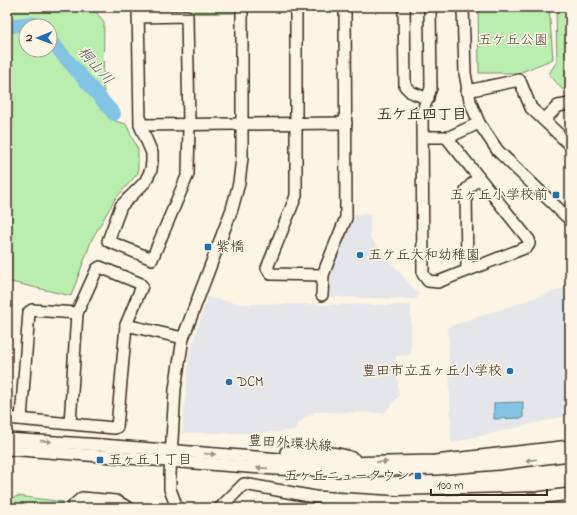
<svg xmlns="http://www.w3.org/2000/svg" width="577" height="515" viewBox="0 0 577 515" font-family="'Indie Flower','Klee One',sans-serif">
<style>
.built{fill:#e5e6e9}
.green{fill:#baeeaf;stroke:#7a8c66;fill-rule:evenodd}
.water{fill:#83c3e4;stroke:#668695}
.lines{fill:none;stroke-linecap:round;stroke-linejoin:round}
.river{stroke:#83c3e4;stroke-width:14}
.minor-casing{stroke:#3b2a1e;stroke-width:14}
.minor{stroke:#fcf5e5;stroke-width:11}
.oneway{fill:#9c9082}
.poi-dot{fill:#1f6fb2;stroke:#fcf5e5;stroke-width:1.5}
.labels{text-anchor:middle;dominant-baseline:central;stroke-width:3;stroke-linejoin:round;paint-order:stroke}
.park-label{font-size:14px;fill:#54513b;stroke:#fcf5e5}
.poi-label{font-size:14px;fill:#3b2a1e;stroke:#fcf5e5;text-anchor:start}
.street-label{font-size:14px;fill:#3b2a1e;stroke:#fcf5e5}
.water-label{font-size:15px;font-style:italic;fill:#515859;stroke:#fcf5e5}
.neighbourhood-label{font-size:15px;font-weight:bold;fill:#3b2a1e;stroke:#fcf5e5}
</style>
<rect width="100%" height="100%" fill="#fcf5e5"/>
<filter id="ink" filterUnits="userSpaceOnUse"><feTurbulence type="fractalNoise" baseFrequency=".025" numOctaves="2"/><feDisplacementMap in="SourceGraphic" scale="8" xChannelSelector="R" yChannelSelector="G"/><feConvolveMatrix kernelMatrix="1 2 1 2 8 2 1 2 1" color-interpolation-filters="sRGB"/></filter>
<g filter="url(#ink)">
<g class="built">
<path d="M370,214v24l49,57 -3,4 -88,-2v-24l22,-58z"/>
<path d="M570,286v129l-119,28 -3,-116z"/>
<path d="M207,297l33,7 171,1v50l-15,1 3,40 -15,17 -69,-1 -17,11v7l-37,3h-79l7,-77z"/>
</g>
<g class="green">
<path d="M7,7h86l11,16 -1,66 12,32 11,3 12,26v23l-23,26 -23,40 -21,57 -64,-15zM26,26h24v24h-24z"/>
<path d="M142,7h95v6l-95,1z"/>
<path d="M478,7h71l4,52 -34,14h-40z"/>
<path d="M556,7h14v83l-8,-1 -13,-15 8,-13z"/>
<path d="M18,496l45,6 -1,6h-55v-8z"/>
</g>
<path class="water" d="M523,402v16l-29,1v-16z"/>
<g class="lines">
<g class="river">
<path d="M7,27c9,-1 24,-7 31,-1"/>
<path d="M50,40l64,74"/>
</g>
<defs>
<g id="minor">
<path d="M138,7l2,118 12,28v8l-1,9 -6,12 -24,24 -13,35 44,18 36,-85 1,-50 -2,-108 -49,1"/>
<path d="M296,7v189l-29,72 4,6 52,1"/>
<path d="M404,7l1,79 6,6 17,7"/>
<path d="M430,7l1,81 -9,25 1,161 5,7 10,1 89,-35 2,-3v-4l-82,-102"/>
<path d="M463,7l2,66 5,28 9,22 19,28 72,69"/>
<path d="M467,91l52,-11 1,1 11,27 39,37"/>
<path d="M544,120l14,-14 12,-2"/>
<path d="M140,125l206,-2"/>
<path d="M423,137h22l2,1 32,-15"/>
<path d="M467,270l-1,-80 12,-12"/>
<path d="M322,295l1,-20 3,-8 20,-49 -1,-211"/>
<path d="M126,325l57,13"/>
<path d="M7,418l107,10 3,-1 9,-102 16,-39 -3,-3 -39,-16 -3,2 -20,44 -7,111"/>
<path d="M21,419l8,-107 3,-2 45,3"/>
<path d="M7,439l95,6 178,14 61,4 94,-2 135,-15"/>
<path d="M7,449l268,20 66,2 95,-2 62,-5 72,-9"/>
<path d="M286,452c20,1 50,-2 68,7"/>
<path d="M73,508l1,-3 8,-7 34,3 13,7"/>
<path d="M177,508l-7,-19v-15l5,-85 8,-51 49,-129 7,-26 3,-25v-151"/>
<path d="M220,508l24,-24 71,13 82,5 140,-4 33,-4"/>
</g>
</defs>
<use href="#minor" class="minor-casing"/>
<use href="#minor" class="minor"/>
</g>
<defs><path id="oneway-solid" d="M-6-.8H1V-3.2L6.5 0L1 3.2V.8H-6Z"/></defs>
<g class="oneway">
<use href="#oneway-solid" transform="translate(46 441) rotate(4)"/>
<use href="#oneway-solid" transform="translate(210 454) rotate(4)"/>
<use href="#oneway-solid" transform="translate(531 460) rotate(173)"/>
<use href="#oneway-solid" transform="translate(382 462) rotate(-1)"/>
<use href="#oneway-solid" transform="translate(262 468) rotate(-176)"/>
</g>
</g>
<g class="poi-dot">
<rect x="552" y="191" width="8" height="8" rx="2"/>
<rect x="204" y="243" width="8" height="8" rx="2"/>
<circle cx="360" cy="255" r="4"/>
<circle cx="510" cy="371" r="4"/>
<circle cx="229" cy="382" r="4"/>
<rect x="96" y="456" width="8" height="8" rx="2"/>
<rect x="414" y="472" width="8" height="8" rx="2"/>
</g>
<g class="labels">
<g class="park-label">
<text x="513" y="40">五ケ丘公園</text>
</g>
<g class="poi-label">
<text x="548" y="195" text-anchor="end">五ヶ丘小学校前</text>
<text x="216" y="247">紫橋</text>
<text x="368" y="255">五ケ丘大和幼稚園</text>
<text x="502" y="371" text-anchor="end">豊田市立五ヶ丘小学校</text>
<text x="237" y="382">DCM</text>
<text x="108" y="460">五ヶ丘１丁目</text>
<text x="410" y="476" text-anchor="end">五ヶ丘ニュータウン</text>
</g>
<g class="street-label">
<text transform="translate(290 444) rotate(4)">豊田外環状線</text>
</g>
<g class="water-label">
<text transform="translate(95 66) rotate(49)">桐山川</text>
</g>
<g class="neighbourhood-label">
<text x="422" y="115">五ケ丘四丁目</text>
</g>
</g>
<rect width="577" height="515" fill="none" stroke="#fcf5e5" stroke-width="24"/>
<rect x="12" y="12" width="553" height="491" fill="none" stroke="#3b2a1e" stroke-width="1.5" filter="url(#ink)"/>
<g transform="translate(38 38) rotate(269)"><circle r="19" fill="#fcf5e5" stroke="#afa495"/>
<path d="M0-3L7 15L0 10L-7 15Z" fill="#1f6fb2"/>
<text y="-6" font-size="11" font-weight="bold" text-anchor="middle" fill="#3b2a1e">N</text>
</g>
<path d="M431 489v6h116v-6" fill="none" stroke="#3b2a1e" stroke-width="2"/>
<text x="437" y="489" font-size="12" fill="#3b2a1e" stroke="#fcf5e5" stroke-width="3" paint-order="stroke">100 m</text>
</svg>
